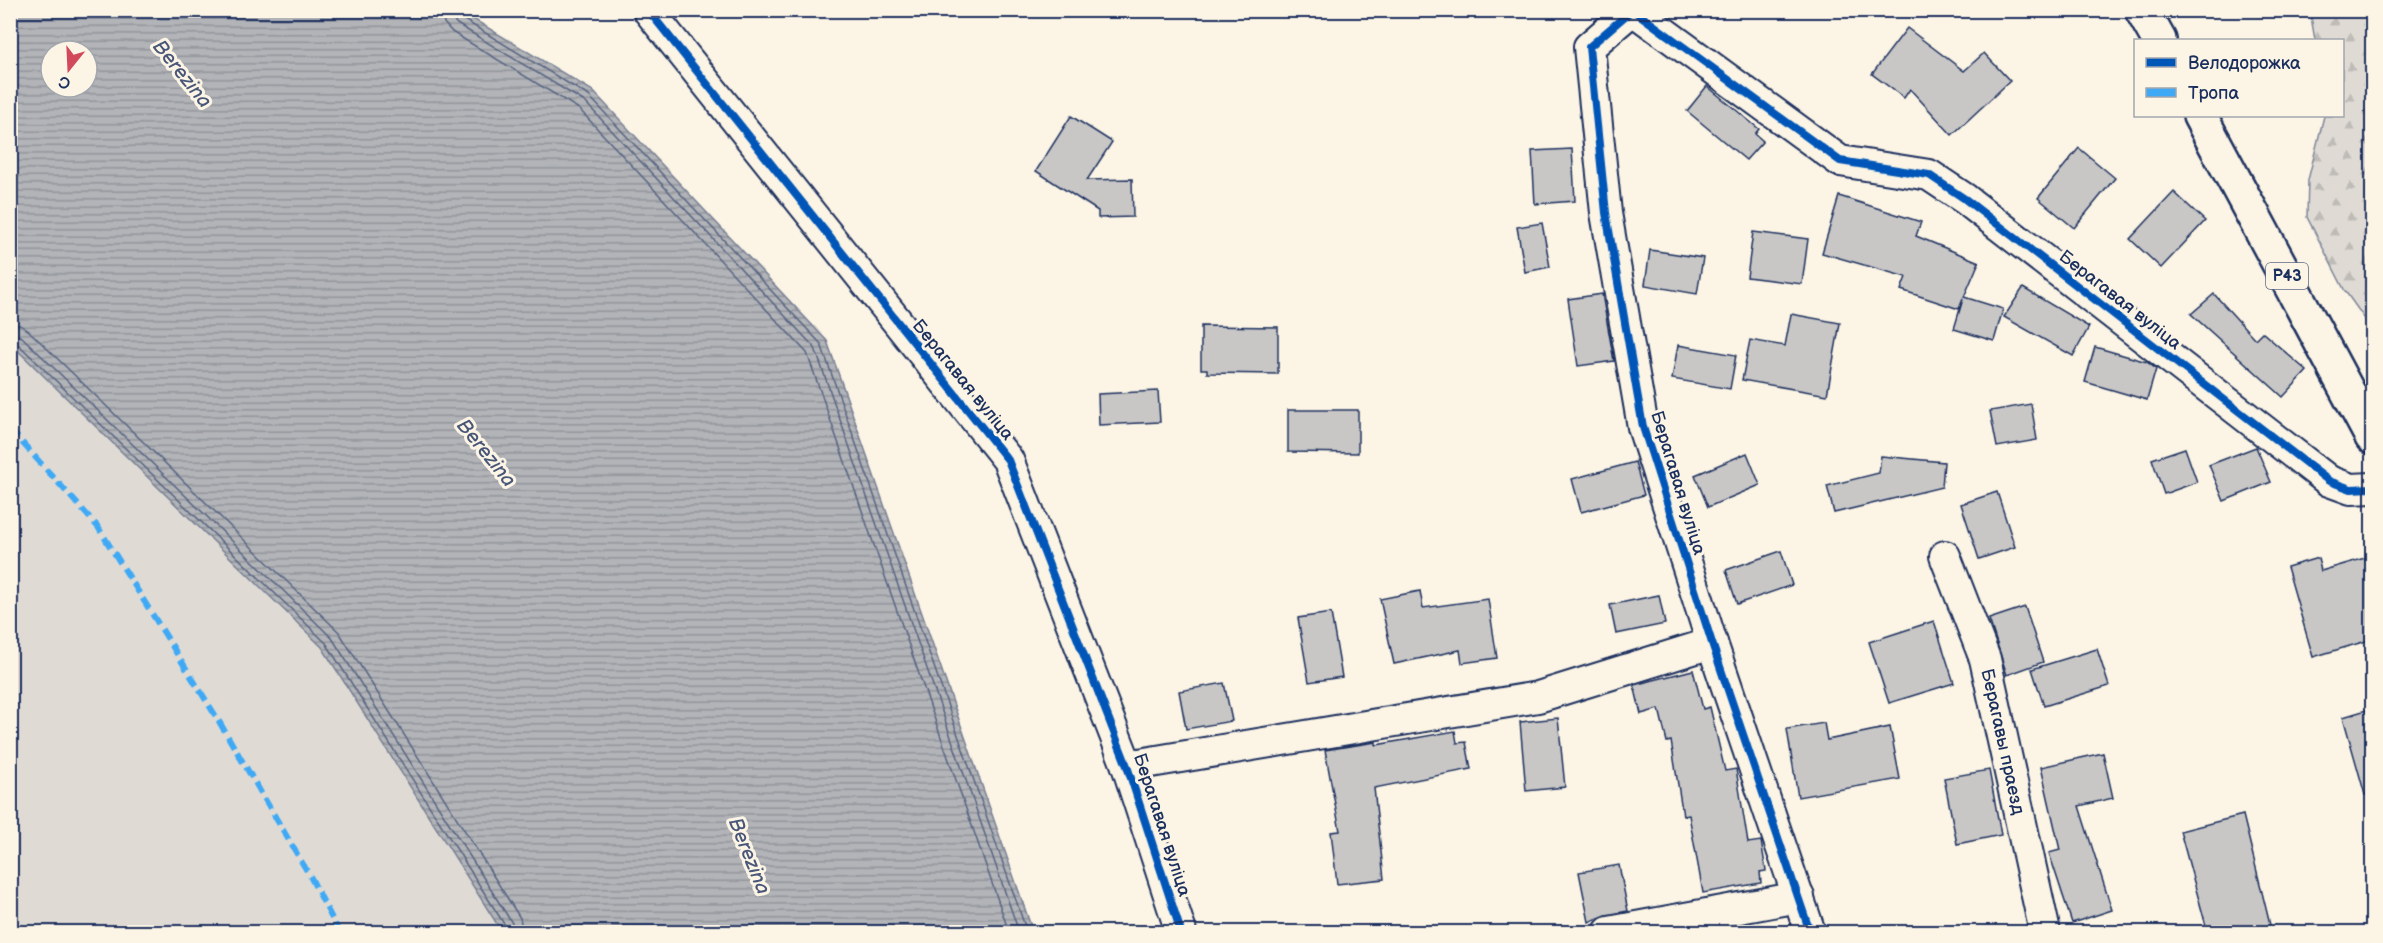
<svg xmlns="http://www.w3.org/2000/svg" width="2383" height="943" viewBox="0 0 2383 943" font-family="'Balsamiq Sans',sans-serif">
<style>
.green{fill:#dfdbd4;stroke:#7d8599;stroke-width:1.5}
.forest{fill:url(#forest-firs);stroke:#7d8599;stroke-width:1.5}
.water{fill:url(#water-rules);stroke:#767f94;stroke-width:1.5;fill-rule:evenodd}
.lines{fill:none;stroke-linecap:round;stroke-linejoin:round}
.shore{stroke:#576482;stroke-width:1.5}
.building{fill:#c8c7c6;stroke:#1b2f5e;stroke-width:1.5}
.street-casing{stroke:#1b2f5e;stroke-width:34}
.primary-casing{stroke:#1b2f5e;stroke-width:38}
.street{stroke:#fcf5e5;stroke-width:30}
.primary{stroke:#fcf5e5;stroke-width:33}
.quiet{stroke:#3fa9f5;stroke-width:6;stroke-dasharray:12 6;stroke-linecap:butt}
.cycleway-casing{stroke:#fcf5e5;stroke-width:11}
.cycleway{stroke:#0057b8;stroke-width:8}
.labels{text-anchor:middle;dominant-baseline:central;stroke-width:6;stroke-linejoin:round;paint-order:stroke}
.shield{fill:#fcf5e5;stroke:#5e6a86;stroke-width:1.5}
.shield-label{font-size:16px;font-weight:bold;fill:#1b2f5e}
.street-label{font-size:18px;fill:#1b2f5e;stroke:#fcf5e5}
.water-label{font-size:20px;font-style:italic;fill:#485779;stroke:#fcf5e5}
</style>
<defs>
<pattern id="forest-firs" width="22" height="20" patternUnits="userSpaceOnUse" patternTransform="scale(1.5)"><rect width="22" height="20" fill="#dfdbd4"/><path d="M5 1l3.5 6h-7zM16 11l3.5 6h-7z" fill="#bfbcb8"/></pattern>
<pattern id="water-rules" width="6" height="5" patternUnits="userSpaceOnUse" patternTransform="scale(1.5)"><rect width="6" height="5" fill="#b2b4b8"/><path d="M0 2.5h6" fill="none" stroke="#909399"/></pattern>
</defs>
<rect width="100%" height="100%" fill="#fcf5e5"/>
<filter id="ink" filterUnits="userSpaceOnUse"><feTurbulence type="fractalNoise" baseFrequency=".0167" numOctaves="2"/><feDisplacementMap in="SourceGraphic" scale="12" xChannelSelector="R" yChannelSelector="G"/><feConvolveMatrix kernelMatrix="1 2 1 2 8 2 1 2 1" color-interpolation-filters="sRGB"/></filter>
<g filter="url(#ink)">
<path class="green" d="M10,285l336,358 182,289h-517z"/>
<path class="forest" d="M2310,11h62v318l-27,-38 -38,-74 1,-37 16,-64h18v-76h-27z"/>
<path class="water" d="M10,11h450l133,80 234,250 206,591h-531l-180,-285 -311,-303zM51,51h36v36h-36z"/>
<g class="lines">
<g class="shore">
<path d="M441,10l3,13 8,9 127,77 228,244 202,579"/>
<path d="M450,10l2,9 5,5 128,78 230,246 204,584"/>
<path d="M458,10l3,8 128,78 232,248 206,588"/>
<path d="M10,324l10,1 9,6 310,301 181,286 3,14"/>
<path d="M10,333l12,4 310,301 180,285 2,9"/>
<path d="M10,341l7,2 309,300 180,284 1,5"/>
</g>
</g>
<g class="building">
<path d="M1907,28l57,43 20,-18 26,28 -58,54 -42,-46 -6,9 -32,-24z"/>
<path d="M1707,86l52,43 -4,5 8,7 -17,19 -59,-49z"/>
<path d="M1071,116l41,26 -25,38 45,-1 1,38 -35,1v-7l-62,-40z"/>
<path d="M2079,148l36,30 -41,50 -36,-30z"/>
<path d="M1572,149l3,52 -40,3 -3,-53z"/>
<path d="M2174,192l31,29 -44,47 -31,-29z"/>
<path d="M1839,196l82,26 -5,14 63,26 -15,35 39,12 -9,32 -40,-12 9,-30 -4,10 -58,-19 5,-13 -84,-24z"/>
<path d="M1542,223l8,44 -25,5 -8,-45z"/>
<path d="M1753,232l55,7 -6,45 -55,-7z"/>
<path d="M1650,250l53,8 -6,36 -52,-9z"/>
<path d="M2023,288l66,39 -16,29 -69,-39z"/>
<path d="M1602,294l12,67 -36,5 -10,-67z"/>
<path d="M2214,294l41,45 7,-7 45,39 -24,26 -92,-83z"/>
<path d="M1791,314l49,9 -13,72 -85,-15 8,-40 35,6z"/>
<path d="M1201,326l77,1v47l-71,-1v-4h-6z"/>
<path d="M1678,345l58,10 -6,34 -58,-10z"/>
<path d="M2095,347l52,15 9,7 -9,31 -62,-18z"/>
<path d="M1158,391l2,31 -61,3 -1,-31z"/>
<path d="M2031,404l6,36 -40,7 -7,-36z"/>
<path d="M1288,410h70v43l-70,-1z"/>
<path d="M2256,447l15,35 -47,19 -15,-36z"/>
<path d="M2185,448l12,34 -33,12 -12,-35z"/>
<path d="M1747,453l13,32 -52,22 -13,-32z"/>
<path d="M1881,456l63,6 -2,25 -108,26 -7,-27 52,-13z"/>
<path d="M1635,462l9,33 -63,17 -9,-33z"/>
<path d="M1997,492l18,55 -36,12 -18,-55z"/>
<path d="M1781,551l11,34 -55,19 -11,-34z"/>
<path d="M2318,558l3,13 44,-13 8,24v57l-60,18 -26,-90z"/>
<path d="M1420,591l3,17 65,-9 9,59 -35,5 -2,-13 -66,14 -14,-65z"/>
<path d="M1659,595l6,29 -49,10 -6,-29z"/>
<path d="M2025,607l18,55 -36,13 -18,-56z"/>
<path d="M1331,613l11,64 -33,5 -11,-64z"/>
<path d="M1934,621l20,62 -65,20 -20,-61z"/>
<path d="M2097,649l12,37 -65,20 -12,-37z"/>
<path d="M1693,670l10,39 7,-2 15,64 11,-2 12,74 13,-2 5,30 -6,1 1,11 -58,10 -14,-78 -6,1 -12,-75 -4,1 -8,-33 -18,5 -7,-29z"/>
<path d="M1224,683l8,38 -46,8 -7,-38z"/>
<path d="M2373,708v86l-8,1 -22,-78z"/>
<path d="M1558,718l7,69 -39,4 -6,-69z"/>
<path d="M1824,723l3,17 63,-13 10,52 -102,18 -11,-68z"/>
<path d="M1455,731l2,12 9,-1 5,27 -97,19 10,91 -47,5 -6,-52 9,-1 -15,-81 51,-8v3z"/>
<path d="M2103,753l10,45 -34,8 33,104 -40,13 -23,-70 11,-3 -19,-83z"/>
<path d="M1989,770l12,65 -44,9 -13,-66z"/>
<path d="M2243,815l29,118h-64l-28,-102z"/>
<path d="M1619,865l9,46 -22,4 -17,7 -10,-50z"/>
</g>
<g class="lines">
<defs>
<g id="street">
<path d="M648,10l360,450 119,306 54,166"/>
<path d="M1632,10l-43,37 17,166 37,214 69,216 98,289"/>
<path d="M1633,10l207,151 89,14 36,24 364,282 22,8 21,-1"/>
<path id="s1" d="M1945,556l40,103 60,273"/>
<path d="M1127,766l411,-69 174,-54"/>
<path d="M1609,932l190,-35"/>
</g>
<g id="primary">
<path d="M2142,10l17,30"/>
<path d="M2200,116l172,321"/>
</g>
</defs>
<use href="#street" class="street-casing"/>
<use href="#primary" class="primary-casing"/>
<use href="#street" class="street"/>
<use href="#primary" class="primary"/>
<path class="quiet" d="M10,429l88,98 119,191 93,158 29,56"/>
<defs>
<g id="cycleway">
<path d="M648,10l360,450 119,306 54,166"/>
<path d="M1632,10l-43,37 17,166 37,214 69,216 98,289"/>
<path d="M1633,10l207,151 89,14 36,24 364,282 22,8 21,-1"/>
</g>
</defs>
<use href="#cycleway" class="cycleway-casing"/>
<use href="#cycleway" class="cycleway"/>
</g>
</g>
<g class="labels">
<rect class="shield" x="2266" y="263" width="42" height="26" rx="4.5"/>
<g class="shield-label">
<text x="2287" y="276">Р43</text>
</g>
<g class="street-label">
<text transform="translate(2120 300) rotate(38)">Берагавая вуліца</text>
<text transform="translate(963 380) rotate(51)">Берагавая вуліца</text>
<text transform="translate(1678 483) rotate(73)">Берагавая вуліца</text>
<text stroke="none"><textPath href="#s1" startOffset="195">Берагавы праезд</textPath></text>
<text transform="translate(1162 825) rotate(72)">Берагавая вуліца</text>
</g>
<g class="water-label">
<text transform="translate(182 74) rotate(51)">Berezina</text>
<text transform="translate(486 453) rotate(51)">Berezina</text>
<text transform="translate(749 856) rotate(68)">Berezina</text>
</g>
</g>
<rect width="2383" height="943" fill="none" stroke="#fcf5e5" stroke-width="36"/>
<rect x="18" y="18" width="2347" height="907" fill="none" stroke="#1b2f5e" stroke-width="2" filter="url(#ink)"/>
<rect x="2134" y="39" width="210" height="78" fill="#fcf5e5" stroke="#a2a6af" stroke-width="1.5"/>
<rect x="2146" y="58" width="30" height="9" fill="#0057b8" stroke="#a2a6af" stroke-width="1.5"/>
<text x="2188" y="69" font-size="18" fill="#1b2f5e">Велодорожка</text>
<rect x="2146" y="88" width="30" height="9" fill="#3fa9f5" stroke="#a2a6af" stroke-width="1.5"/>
<text x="2188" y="99" font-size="18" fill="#1b2f5e">Тропа</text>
<g transform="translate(69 69) rotate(198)"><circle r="28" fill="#fcf5e5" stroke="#a2a6af" stroke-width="1.5"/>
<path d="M0-4.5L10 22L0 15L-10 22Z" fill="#d1495b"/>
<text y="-9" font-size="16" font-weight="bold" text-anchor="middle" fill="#1b2f5e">С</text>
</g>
</svg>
